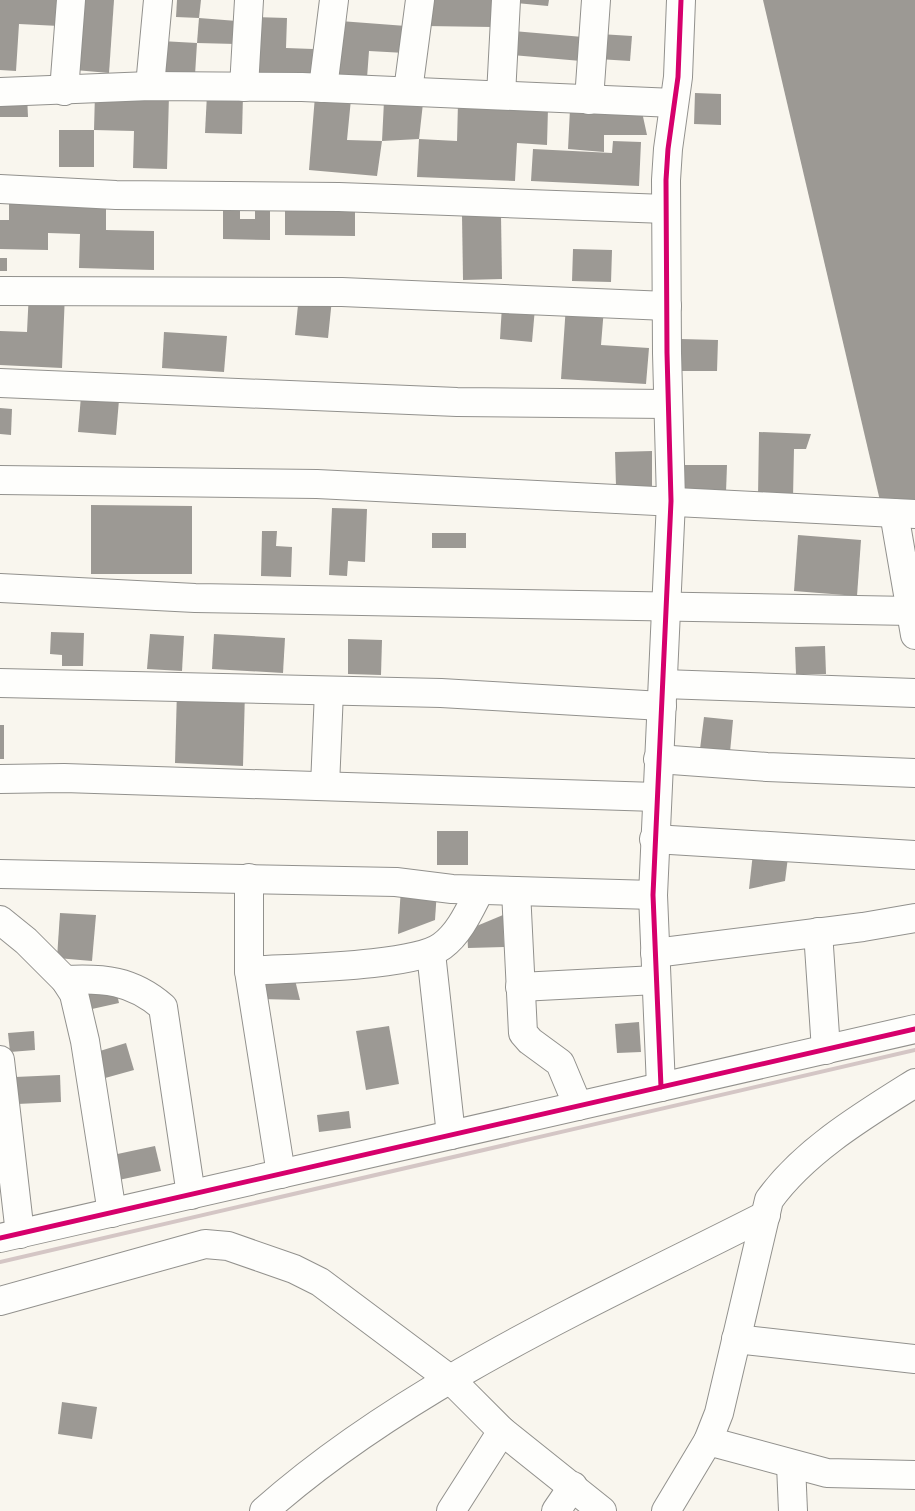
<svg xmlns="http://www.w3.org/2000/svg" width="915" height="1511" viewBox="0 0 915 1511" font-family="'Zilla Slab',serif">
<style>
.building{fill:#9c9994}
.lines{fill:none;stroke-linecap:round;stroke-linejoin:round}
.minor-casing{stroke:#92918d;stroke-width:30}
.minor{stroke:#fefefc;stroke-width:28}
.rail{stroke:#d4c6c5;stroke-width:4}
.cycleway-casing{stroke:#fff;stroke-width:8}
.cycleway{stroke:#d6006c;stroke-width:5}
</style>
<rect width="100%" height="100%" fill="#f9f6ee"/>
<g class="building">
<path d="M0,0h61l-2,26 -40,-2 -3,47 -16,-1z"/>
<path d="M79,0h35l-5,73 -34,-3z"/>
<path d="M177,0h24l-2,18 -23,-1z"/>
<path d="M429,0h65l-2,27 -66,-1z"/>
<path d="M516,0h33l-1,6 -32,-3z"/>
<path d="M763,0h152v502l-34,3z"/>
<path d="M253,17l34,1 -1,30 27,1 -1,27 -61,-2z"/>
<path d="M199,18l38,3 -1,23 -39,-1z"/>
<path d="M340,21l66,5 -1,27 -36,-2 -2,27 -31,-3z"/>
<path d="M513,31l70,6 -2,24 -69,-6z"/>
<path d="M600,34l32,2 -2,25 -32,-2z"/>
<path d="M161,41l36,2 -2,32 -37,-3z"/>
<path d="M95,93l74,2 -2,74 -34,-1 1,-37 -40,-1z"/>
<path d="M695,93l26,1v31l-27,-1z"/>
<path d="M207,94l36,1 -1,39 -37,-1z"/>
<path d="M0,95h27l1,22h-28z"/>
<path d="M315,96l36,3 -4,41 35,1 -5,35 -68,-6z"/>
<path d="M384,101l39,2 -4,36 38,2 1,-38 90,5 -1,37 -30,-2 -2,38 -98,-4 2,-38 -37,2z"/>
<path d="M570,109l72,3 5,23h-43v17l-36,-3z"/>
<rect x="59" y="130" width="35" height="37"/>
<path d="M613,141l28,1 -2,44 -108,-5 2,-32 79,4z"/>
<path d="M9,194l97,2v34l48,1v39l-75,-2 1,-34 -32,-1v17l-48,-1v-29h9z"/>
<path d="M285,200l70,1v35l-70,-1z"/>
<path d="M255,205h15v35l-47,-1v-33h17v13h15z"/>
<path d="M462,216h39l1,63 -39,1z"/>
<path d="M573,249l39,1 -1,32 -39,-1z"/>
<rect x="0" y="258" width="7" height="13"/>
<path d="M29,291l36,2 -3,75 -62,-3v-34l27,1z"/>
<path d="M299,295l33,4 -4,39 -33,-3z"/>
<path d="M502,305l33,3 -3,34 -32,-3z"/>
<path d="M566,305l38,3 -3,37 48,3 -3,36 -85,-5z"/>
<path d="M164,332l63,4 -3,36 -62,-4z"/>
<path d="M681,339l37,1 -1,31h-36z"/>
<path d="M81,396l38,4 -3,35 -38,-3z"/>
<path d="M0,408l12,1 -1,26 -11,-1z"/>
<path d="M759,432l52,2 -5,15h-12l-1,49 -35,-1z"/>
<path d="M652,451v35h-36l-1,-34z"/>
<path d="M682,465h45l-1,27 -44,-1z"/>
<path d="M91,505l101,1v68h-101z"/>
<path d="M332,508l35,1 -2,53 -17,-1 -1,15 -18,-1z"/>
<path d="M262,531h15l-1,15 16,1 -1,30 -30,-1z"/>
<rect x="432" y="533" width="34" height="15"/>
<path d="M798,535l63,5 -4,56 -63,-5z"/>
<path d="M51,632l33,1 -1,33h-21v-11l-12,-1z"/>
<path d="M150,634l34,2 -2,35 -35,-2z"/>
<path d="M214,634l71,4 -2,35 -71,-4z"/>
<path d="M348,639l34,1 -1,35 -33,-1z"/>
<path d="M825,646l1,28h-30l-1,-27z"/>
<path d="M177,690l68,2 -2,74 -68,-3z"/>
<path d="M704,717l29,3 -3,32 -30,-3z"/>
<rect x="0" y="725" width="4" height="34"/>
<rect x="437" y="831" width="31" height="34"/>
<path d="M753,853l35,4 -3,24 -36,8z"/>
<path d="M401,888l36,2 -2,30 -37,14z"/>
<path d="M60,913l36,2 -4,46 -35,-3z"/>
<path d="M503,915l1,32 -36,1 -1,-18z"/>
<path d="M293,972l7,28 -39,-1 -4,-19z"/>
<path d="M115,985l4,18 -27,6 -4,-18z"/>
<path d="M639,1022l2,30 -24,1 -2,-29z"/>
<path d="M389,1026l10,58 -33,6 -10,-59z"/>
<path d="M34,1031l1,19 -25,2 -2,-19z"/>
<path d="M126,1043l8,27 -36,10 -8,-26z"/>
<path d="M60,1075l1,27 -44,2 -2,-27z"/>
<path d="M349,1111l2,17 -32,4 -2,-17z"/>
<path d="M155,1146l6,25 -47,10 -6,-25z"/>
<path d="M62,1402l35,5 -5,32 -34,-5z"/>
</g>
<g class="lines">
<defs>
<g id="minor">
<path d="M150,86l8,-86"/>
<path d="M244,87l5,-87"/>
<path d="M323,88l11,-88"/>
<path d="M64,91l7,-91"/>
<path d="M408,91l12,-91"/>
<path d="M0,92l150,-6 152,1 372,16"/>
<path d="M501,95l5,-95"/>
<path d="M589,100l7,-100"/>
<path d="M0,189l116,6 223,2 327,12"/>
<path d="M0,291l342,1 325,14"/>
<path d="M0,383l457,19 211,2"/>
<path d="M0,480l317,4 598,30"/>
<path d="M894,513l21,122"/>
<path d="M0,588l195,10 716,13"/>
<path d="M0,683l441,10 221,13"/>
<path d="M663,684l252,9"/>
<path d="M658,759l109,8 148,6"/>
<path d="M0,779l64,-1 592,19"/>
<path d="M325,786l4,-95"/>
<path d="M654,839l261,16"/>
<path d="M0,874l396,8 56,7 201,6"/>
<path d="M249,878v93l32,203"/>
<path d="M516,891l7,142 7,8 30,22 18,43"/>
<path d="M0,920l26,21 39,39 9,14 11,47 27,172"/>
<path d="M818,932l8,118"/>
<path d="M431,953l20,182"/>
<path d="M655,953l208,-26 52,-9"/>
<path d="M249,971c41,-3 165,-4 193,-25 18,-13 28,-37 38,-56"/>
<path d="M65,980c38,-2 67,0 98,27l28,188"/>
<path d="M520,987l136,-7"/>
<path d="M0,1060l20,174"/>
<path d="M661,1087l-8,-192 18,-394 -4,-148 -1,-173 2,-31 10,-72 3,-77"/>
<path d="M0,1238l915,-209"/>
<path d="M0,1301l205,-57 23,2 66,23 26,13 131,98 51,51 100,80"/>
<path d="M736,1339l179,20"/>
<path d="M708,1441l119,32 88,2"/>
<path d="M791,1465l2,46"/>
<path d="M264,1511c142,-126 333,-210 502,-296"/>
<path d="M451,1511l51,-80"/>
<path d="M556,1511l17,-25"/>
<path d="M666,1511l42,-70 11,-28 50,-213c35,-49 95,-85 146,-117"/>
</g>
</defs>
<use href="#minor" class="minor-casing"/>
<use href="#minor" class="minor"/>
<path class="rail" d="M0,1262l915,-212"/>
<defs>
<g id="cycleway">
<path d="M661,1087l-8,-192 18,-394 -4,-148 -1,-173 2,-31 10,-72 3,-77"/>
<path d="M0,1238l915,-209"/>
</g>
</defs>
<use href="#cycleway" class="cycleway-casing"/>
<use href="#cycleway" class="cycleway"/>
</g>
</svg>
